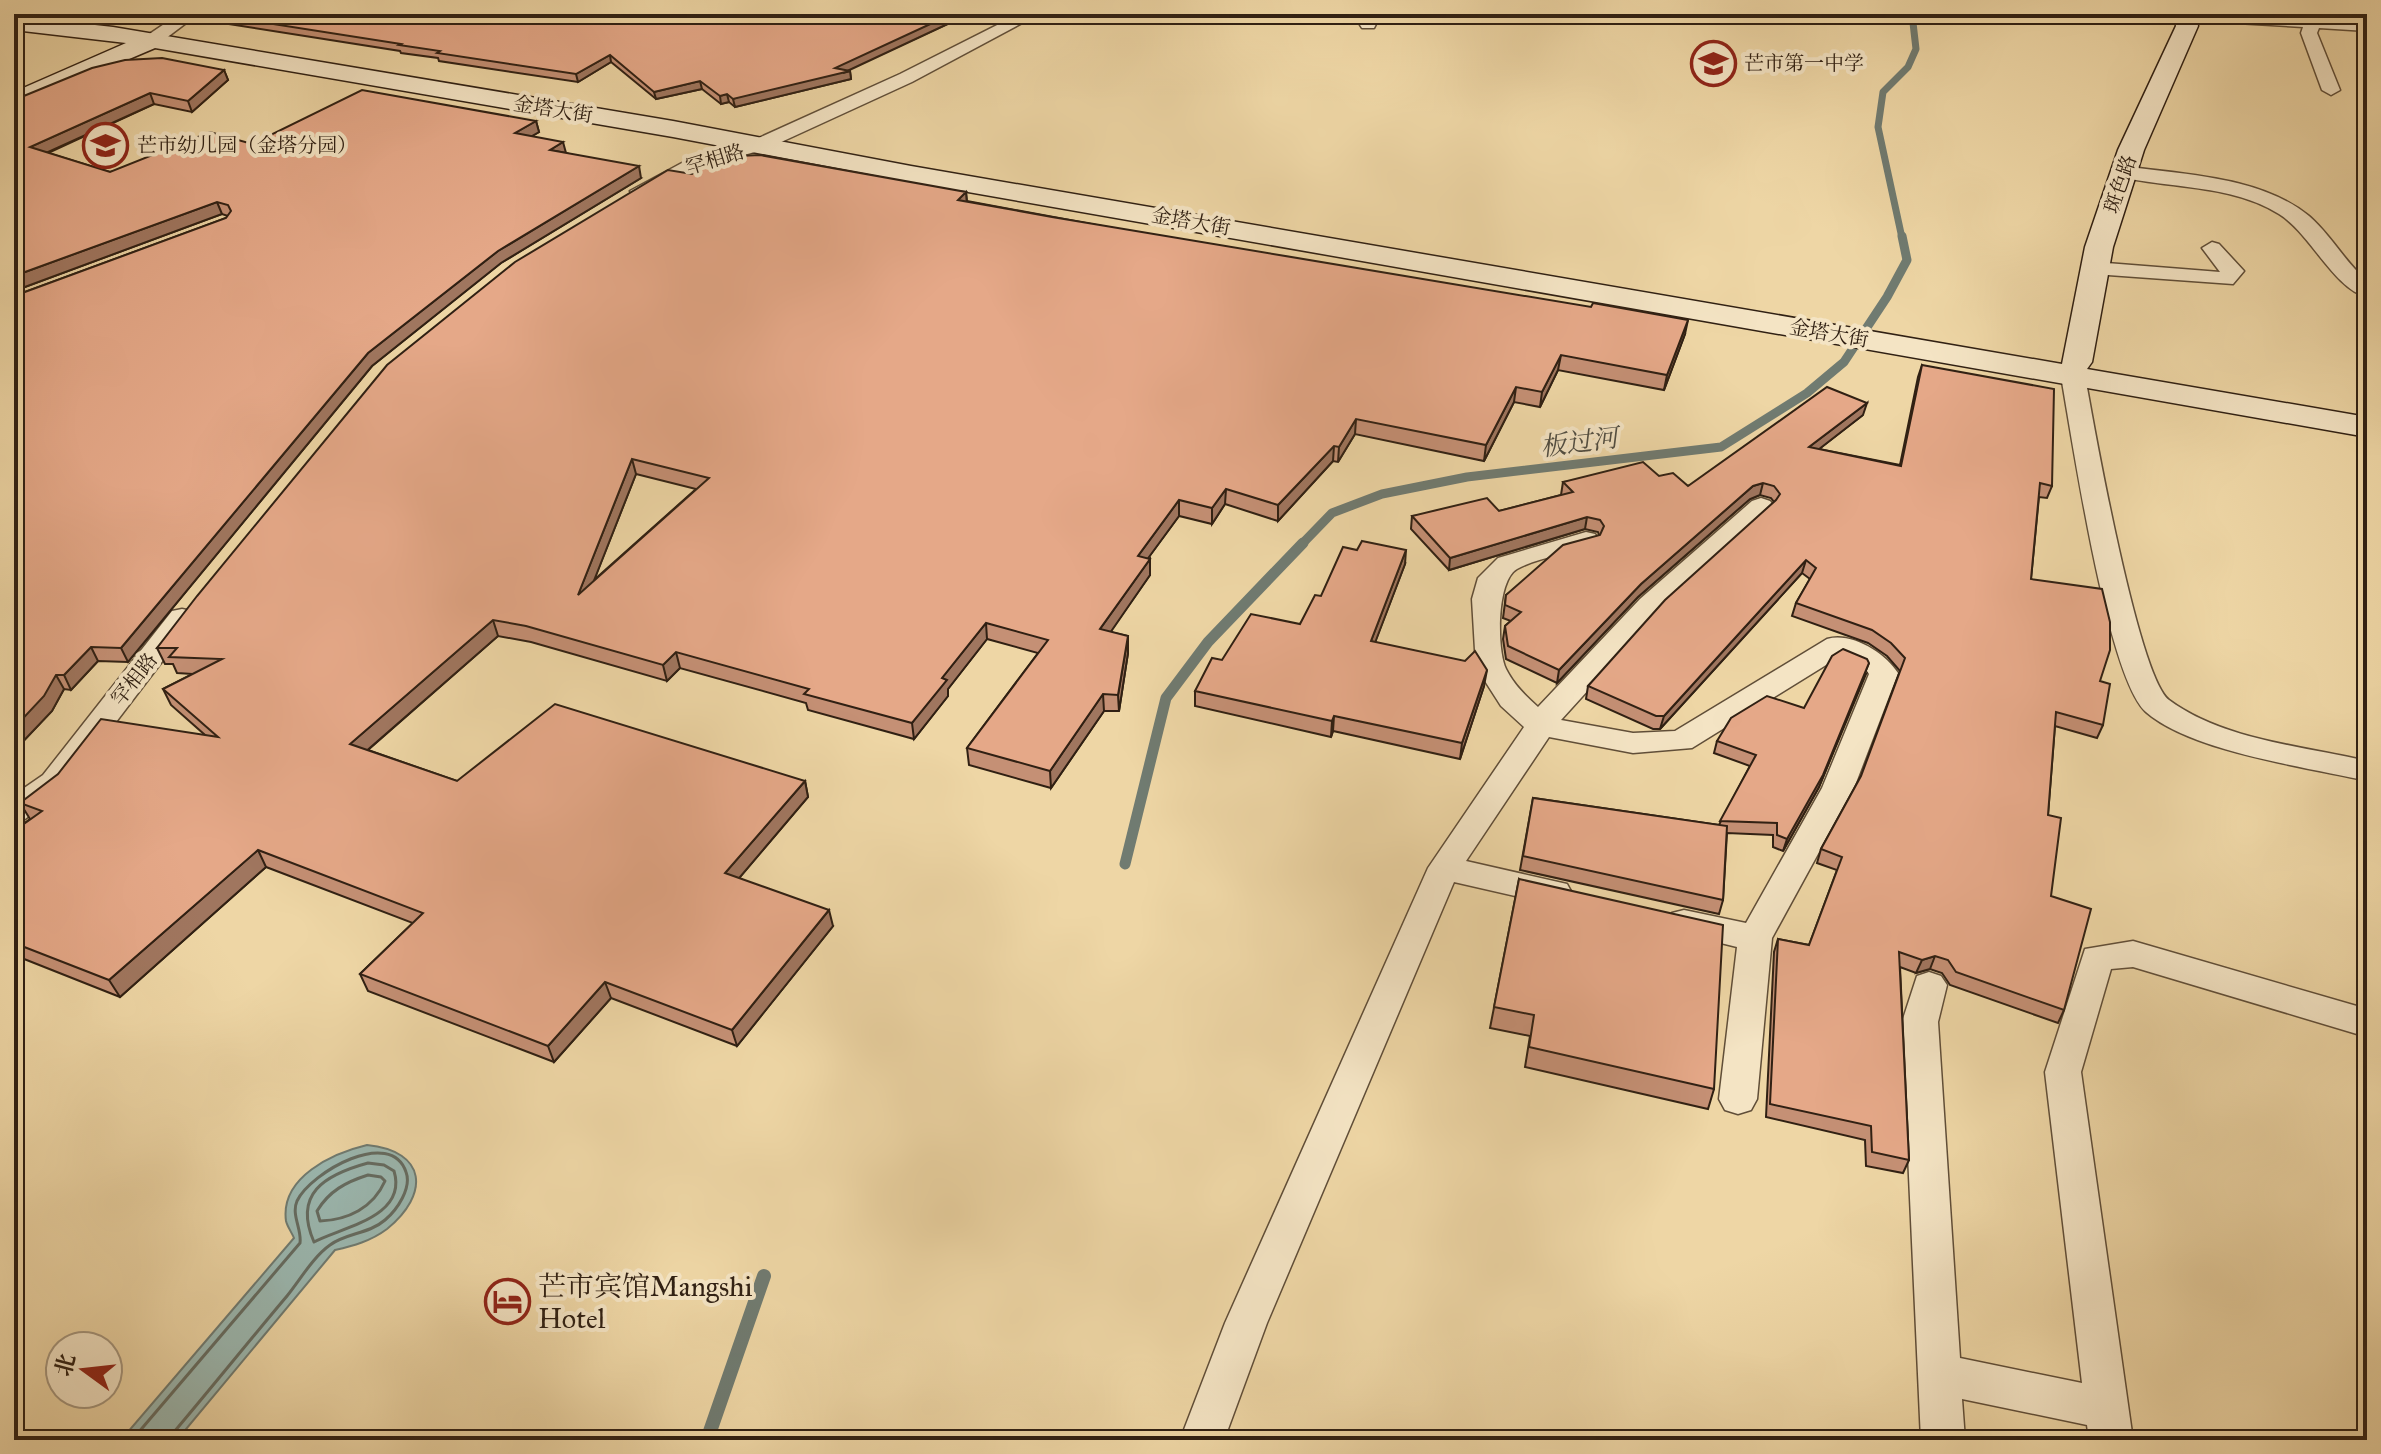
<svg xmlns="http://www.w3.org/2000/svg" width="2381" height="1454" viewBox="0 0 2381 1454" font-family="'IM FELL Great Primer','Noto Serif SC',serif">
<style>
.water{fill:#9bb7af;stroke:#707b71;stroke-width:2}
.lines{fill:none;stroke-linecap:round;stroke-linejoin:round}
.shore{stroke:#666c61;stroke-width:3}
.stream-far3{stroke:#707b71;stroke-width:7}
.stream-far2{stroke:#707b71;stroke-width:9}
.stream-far1{stroke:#707b71;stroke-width:11}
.stream{stroke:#707b71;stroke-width:14}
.street-casing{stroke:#604e38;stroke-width:3}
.secondary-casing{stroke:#302013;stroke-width:3}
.street{fill:#f4e4c4;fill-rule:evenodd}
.secondary{fill:#f4e4c4;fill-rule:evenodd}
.wall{fill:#c59075;stroke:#302013;stroke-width:2;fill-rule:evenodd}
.shaded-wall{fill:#a0765f;stroke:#302013;stroke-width:2}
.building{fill:#e5a888;stroke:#302013;stroke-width:2;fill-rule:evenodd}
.labels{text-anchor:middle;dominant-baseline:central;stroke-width:8;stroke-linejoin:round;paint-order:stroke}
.far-poi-label{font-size:20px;fill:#302013;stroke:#f4e4c4;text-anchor:start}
.far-street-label{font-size:20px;fill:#302013;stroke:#f4e4c4}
.water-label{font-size:26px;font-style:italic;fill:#504d42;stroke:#f4e4c4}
.near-poi-label{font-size:28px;fill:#302013;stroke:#f4e4c4;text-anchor:start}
</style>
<rect width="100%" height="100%" fill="#eed6a5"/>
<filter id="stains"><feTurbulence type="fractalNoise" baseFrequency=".0025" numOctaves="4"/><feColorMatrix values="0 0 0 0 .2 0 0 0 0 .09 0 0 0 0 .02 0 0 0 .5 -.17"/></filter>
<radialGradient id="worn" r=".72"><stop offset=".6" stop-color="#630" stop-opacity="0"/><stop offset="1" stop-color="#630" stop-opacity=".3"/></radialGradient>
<path class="water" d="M367,1145c60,6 63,49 20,84 -16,12 -34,17 -52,21l-158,190h-56l173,-202c-2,-5 -7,-12 -8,-17 -6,-44 47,-68 81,-76z"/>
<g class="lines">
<g class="shore">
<path d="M368,1163l16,2 10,6c14,46 -52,56 -80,71 -21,-48 10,-67 54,-79z"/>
<path d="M368,1175l13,2 4,4c-12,27 -37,39 -65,40l-3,-10c12,-20 29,-29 51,-36z"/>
<path d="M132,1440l168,-197c2,-14 -9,-28 -3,-42 14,-29 94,-74 109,-29 6,16 -9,38 -21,48 -16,14 -39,13 -55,25 -17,12 -30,35 -43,51 -38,45 -75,91 -113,136l-3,8"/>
</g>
<path class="stream-far3" d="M1902,238l-24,-111 5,-35 25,-25 8,-18 -4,-35"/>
<path class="stream-far2" d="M1301,545l31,-32 50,-19 85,-17 254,-30 86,-54 37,-31 43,-65 20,-37 -5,-24"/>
<path class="stream-far1" d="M1125,864l41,-166 42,-56 95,-99"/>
<path class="stream" d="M707,1440l57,-164"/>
<defs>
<g id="street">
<path d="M179,14h19l-41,31h-12l-2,-4 2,-4z"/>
<path d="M1019,14h20l-127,68 -146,67 -59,16 -60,30h-14l-3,-4 63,-34 59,-16 148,-67z"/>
<path d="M1365,14h16l-7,14h-12l-2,-3z"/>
<path d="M2249,14l58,3 6,-2 54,6v10l-48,-3 -2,5 23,57 -9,5 -9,-5 -21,-57 2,-6 -118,-7 -8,-5z"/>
<path d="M2124,166c60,9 136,10 185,50 22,19 36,46 58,65v16c-33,-8 -57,-64 -88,-83 -48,-30 -109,-25 -162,-38l-3,-4 3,-4z"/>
<path d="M2212,242l7,2 25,27 -11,13 -139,-10 -11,-6 11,-6 126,10 -18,-24z"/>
<path d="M2073,369l8,2 4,5c9,51 53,300 84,324 54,40 134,46 198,61v20c-60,-14 -175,-29 -221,-69 -39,-35 -74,-275 -85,-336l4,-5z"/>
<path d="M1761,498l9,3 4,5 -4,5 -110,100 -99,109 72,13 42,-2 152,-92c25,-7 58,14 71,34l-44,115 -82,150 -15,161 -6,11 -13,4 -13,-4 -6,-11 18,-152 -65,-16 -5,-9 5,-9 12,-3 62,13 76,-135 47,-114 -4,-6 -26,-11 -147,91 -59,5 -84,-16 -83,124 101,23 5,9 -5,9 -12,3 -101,-23 -187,441 -43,117h-44l45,-117 203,-455 96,-141 -23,-21 -25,-39 -4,-68 6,-21 20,-20 88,-26 9,2 4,6 -4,6c-24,7 -56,11 -78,23 -21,12 -20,82 -11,100 8,16 20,27 32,38l102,-108 112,-98z"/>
<path d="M182,609l10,2 4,6 -131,172 -40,30 -11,3v-27l29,-20 129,-164z"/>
<path d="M2133,941l234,68v28l-234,-70 -22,2 -30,103 52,368h-44l-2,-15 -125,-26 3,41h-44l-19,-418 15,-46 12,-4 12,4 6,9 -9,37 22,336 122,25 -37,-311 40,-123z"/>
</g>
<path id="secondary" d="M2174,14h22l2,12 -54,124 -31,97 -21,115 -5,7 280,48v20l-1456,-255 -238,-45 -518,-89 -141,60v-16l112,-49 -112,-13v-14l99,11 560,94 238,45 1151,198 23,-117 33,-97 58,-124z"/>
</defs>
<use href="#street" class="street-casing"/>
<use href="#secondary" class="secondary-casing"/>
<use href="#street" class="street"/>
<use href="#secondary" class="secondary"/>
</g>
<g class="wall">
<path d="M195,14h774l-122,56 3,1 1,8 -116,28 -6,-5 -8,2 -19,-15 -46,10 -45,-37 -33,20 -139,-21 -1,-3 -37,-5 -1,-2 -203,-32z"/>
<path d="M224,70l4,10 -36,32 -38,-8 -106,49 62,19 142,-28 284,-23 3,11 -7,4 34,17 75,25 -140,85 -129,103 -244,296 -30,-1 -27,29 -7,-1 -12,22 -38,40v-455l212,-78 2,-2 -6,-2 -208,77v-191z"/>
<path d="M692,174l274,18 1,9 718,133 -21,56 -106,-20 -18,37 -26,-5 -30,59 -129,-27 -17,28 -5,-1 -55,60 -53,-17 -13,20 -33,-8 -31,42 2,17 -40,57 18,4v17l-9,58h-15l-53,77 -82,-23 -2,-17 71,-95 -51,-14 -39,50v7l-34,43 -106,-29 -2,-7 -126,-35 -13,13 -136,-39 -33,-6 -130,114 89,31h348l3,16 -69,81 94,48 -96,120 -126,-48 -57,64 -186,-71 -8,-17 53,-51 -147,-56 -146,130 -106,-42v-124l16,-12 -10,-16 185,-68 -34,-30 -8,-16 30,-15 -16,-1 -4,-9h-8l-8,-16zM636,474l60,15 -102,91z"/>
<path d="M1922,365l130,121 -5,12 -8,-1 -8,82 69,102 3,44 -6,13 -42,-12 -7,89 3,81 13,114 -6,13 -108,-38 -8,-12 -12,-4 -14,4 -16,-6 9,193 -6,13 -37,-7 -1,-26 -99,-23 8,-165 4,-13 31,6 28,-75 -20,-7 4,-14 40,-73 39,-105 -13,-15 -19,-13 -76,-27 4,-13 14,-24 -8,-6 -142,156h-7l-67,-30 2,-13 186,-184 -3,-4 -11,-3 -10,4 -112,98 -81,86 -51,-24 -3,-20 2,-13 6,-5 -8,-3 3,-23 93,-60 -1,-3 -13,-3 -136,41 -38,-41 1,-13 87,-5 62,-16 2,-13 96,-6 29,10 175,-71 -44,34 81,16 18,-88z"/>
<path d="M1405,564l-30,78 109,44 -24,73 -127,-28 -2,6 -136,-31v-15l27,-31 78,-36 21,-28z"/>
<path d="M1866,674l-47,113 -36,64 -10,-4v-12l-46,-2 -4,67 -4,14 -199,-44 13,-72 186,27 31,-59 -36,-13 3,-12 87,-33z"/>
<path d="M1519,879l195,210 -6,20 -183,-42 5,-31 -40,-8z"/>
</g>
<g class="shaded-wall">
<path d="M952,14h17l-126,59 7,-2 1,8 -116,28 -2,-8z"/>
<path d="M610,55l1,7 -33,20 -2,-8z"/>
<path d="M224,70l4,10 -36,32 -4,-11z"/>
<path d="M700,81l2,8 -46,10 -2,-7z"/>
<path d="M150,93l4,11 -119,54 -5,-11z"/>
<path d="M727,94l2,8 -8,2 -1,-8z"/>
<path d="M536,121l3,11 -21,12 -3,-11z"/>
<path d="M563,142l3,11 -16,-3z"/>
<path d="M639,166l2,12 -140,85 -129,103 -244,296 -7,-14 247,-295 130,-102z"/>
<path d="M966,192l1,14 -9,-6z"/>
<path d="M217,202l5,12 -208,77v-15z"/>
<path d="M1688,320l-3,14 -21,56 3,-15z"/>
<path d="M1561,355l-3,15 -18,37 2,-15z"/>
<path d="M1516,387l-2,15 -30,59 2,-16z"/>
<path d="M1867,403l-4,12 -58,45 4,-13z"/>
<path d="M1356,419l-1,15 -17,28 1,-15z"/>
<path d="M1334,446l-1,15 -55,60v-16z"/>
<path d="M632,459l4,15 -54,137 -4,-16z"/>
<path d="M1763,483l-3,12 -10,4 -112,98 -81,86 2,-13 82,-86 112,-98z"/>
<path d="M1226,489l-1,15 -13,20v-16z"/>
<path d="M1179,500v16l-41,56v-16z"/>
<path d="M1587,517l-2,12 -136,41 1,-12z"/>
<path d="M1406,550l-1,14 -35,92 1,-15z"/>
<path d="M1150,559v16l-49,71 -1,-17z"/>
<path d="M1806,560l-4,13 -142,156 4,-13z"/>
<path d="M493,620l5,16 -142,124 -6,-16z"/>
<path d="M986,623l1,16 -39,50v7l-34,43 -2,-16 30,-45z"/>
<path d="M1128,636v17l-9,58 -1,-16z"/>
<path d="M91,647l7,14 -27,29 -7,-15z"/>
<path d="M676,652l4,16 -13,13 -4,-16z"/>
<path d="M1869,663l-50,124 -36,64 4,-12z"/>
<path d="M1487,670l-3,16 -24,73 2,-16z"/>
<path d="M56,675l8,14 -12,22 -38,40v-23z"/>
<path d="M1103,694l1,17 -53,77 -1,-17z"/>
<path d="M1334,716l-1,15 -2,6 1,-16z"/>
<path d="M805,781l3,16 -79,93 -4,-17z"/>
<path d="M258,850l8,17 -146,130 -11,-17z"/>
<path d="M829,910l4,16 -96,120 -5,-16z"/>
<path d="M1935,956l-5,13 -14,4 6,-13z"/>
<path d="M605,982l6,16 -57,64 -6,-16z"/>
</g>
<g class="building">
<path d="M210,14h742l-117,54 15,3 -117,28 -6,-5 -7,2 -20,-15 -46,11 -44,-37 -34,19 -139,-21 3,-2 -41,-6 2,-1z"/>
<path d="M162,58l62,12 -36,31 -38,-8 -120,54 80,25 100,-40 42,12 110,-54 174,31 -21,12 48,9 -13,8 89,16 -141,85 -130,102 -247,295 -30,-1 -27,28h-8l-12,21 -30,32v-432l212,-78 5,-7 -3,-6 -11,-3 -203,74v-176l78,-32 33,-8z"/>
<path d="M760,155l206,37 -8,8 94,17 539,90 2,-4 95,17 -21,55 -106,-20 -19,37 -26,-5 -30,58 -130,-26 -17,28 -5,-1 -56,59 -52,-16 -14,19 -33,-8 -41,56 12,3 -50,70 28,7 -10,59 -15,-1 -53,77 -83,-23 81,-108 -62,-17 -44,55 5,2 -35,43 -108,-29 5,-5 -133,-37 -13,13 -137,-39 -33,-6 -143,124 107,37 98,-77 250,77 -80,92 104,37 -97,120 -127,-48 -57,64 -188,-72 63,-61 -165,-63 -149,130 -95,-37v-112l28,-20 -22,-8 38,-29 43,-55 117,18 -55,-48 59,-30 -53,-2 8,-9h-20l40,-52 190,-231 128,-103 153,-92 24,4 25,-17zM632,459l77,19 -131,117z"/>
<path d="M1922,365l132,24 -2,97 -12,-3 -9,96 71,10 8,33v28l-10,31 10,3 -7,41 -47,-13 -8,103 13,3 -10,78 40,13 -27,101 -108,-38 -8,-12 -13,-4 -13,4 -23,-8 10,208 -37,-8 -1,-26 -101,-22 8,-165 31,6 33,-88 -21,-8 40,-73 44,-118 -14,-15 -19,-13 -76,-27 20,-35 -10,-8 -142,156h-8l-68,-30 77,-86 111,-100 4,-6 -6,-8 -11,-3 -10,3 -112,98 -82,86 -51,-24 -3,-20 16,-14 -16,-7 1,-10 57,-50 37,-10 4,-9 -4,-6 -13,-3 -137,41 -38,-42 75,-18 12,13 74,-19 -10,-10 80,-20 16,14 14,-3 15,13 139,-99 40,16 -58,44 92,19z"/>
<path d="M1362,541l44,9 -35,91 94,20 10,-10 12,19 -25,73 -128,-27 -2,5 -137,-30 17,-33 10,2 29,-46 49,10 15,-29 6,1 22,-49 14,3z"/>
<path d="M1843,649l24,10 2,4 -46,112 -36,64 -10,-4v-12l-57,-2 36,-66 -39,-14 14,-23 36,-22 37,12 28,-52z"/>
<path d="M1533,798l194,28 -4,74 -200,-44z"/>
<path d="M1519,879l204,46 -9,164 -185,-42 5,-32 -40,-8z"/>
</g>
<defs>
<symbol id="school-ring" viewBox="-11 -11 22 22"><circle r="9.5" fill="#f4e4c4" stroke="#8f2418" stroke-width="1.5"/><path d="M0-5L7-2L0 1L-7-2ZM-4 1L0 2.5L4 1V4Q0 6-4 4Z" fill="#8f2418"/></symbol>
<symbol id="hotel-ring" viewBox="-11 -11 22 22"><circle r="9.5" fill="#f4e4c4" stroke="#8f2418" stroke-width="1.5"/><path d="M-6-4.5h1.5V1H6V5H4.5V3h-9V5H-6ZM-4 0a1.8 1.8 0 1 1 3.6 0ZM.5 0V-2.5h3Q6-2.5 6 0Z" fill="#8f2418"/></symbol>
</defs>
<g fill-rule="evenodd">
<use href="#school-ring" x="1688" y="38" width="51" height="51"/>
<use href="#school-ring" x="80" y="120" width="51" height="51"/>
<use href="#hotel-ring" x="482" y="1276" width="51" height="51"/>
</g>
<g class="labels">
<g class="far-poi-label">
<text x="1744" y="63">芒市第一中学</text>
<text x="137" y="145">芒市幼儿园（金塔分园）</text>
</g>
<g class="far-street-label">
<text transform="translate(553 109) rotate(9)">金塔大街</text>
<text transform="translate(715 159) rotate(-17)">罕相路</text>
<text transform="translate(2120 184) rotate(-71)">斑色路</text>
<text transform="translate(1191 221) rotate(10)">金塔大街</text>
<text transform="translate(1829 333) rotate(10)">金塔大街</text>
<text transform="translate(134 679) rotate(-52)">罕相路</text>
</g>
<g class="water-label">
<text transform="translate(1579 442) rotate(-7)">板过河</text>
</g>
<g class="near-poi-label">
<text x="538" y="1286">芒市宾馆Mangshi<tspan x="538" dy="32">Hotel</tspan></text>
</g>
</g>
<rect width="2381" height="1454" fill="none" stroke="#eed6a5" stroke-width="48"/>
<rect x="16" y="16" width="2349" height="1422" fill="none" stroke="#302013" stroke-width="4"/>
<rect x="24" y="24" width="2333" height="1406" fill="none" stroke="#302013" stroke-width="2"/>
<g transform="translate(84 1370) rotate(285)"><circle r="38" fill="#f4e4c4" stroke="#a6967d" stroke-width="2"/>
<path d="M0-6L14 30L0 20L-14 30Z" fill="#8f2418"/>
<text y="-12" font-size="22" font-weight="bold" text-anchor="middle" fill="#302013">北</text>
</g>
<rect width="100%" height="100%" filter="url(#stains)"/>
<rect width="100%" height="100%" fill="url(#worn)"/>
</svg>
